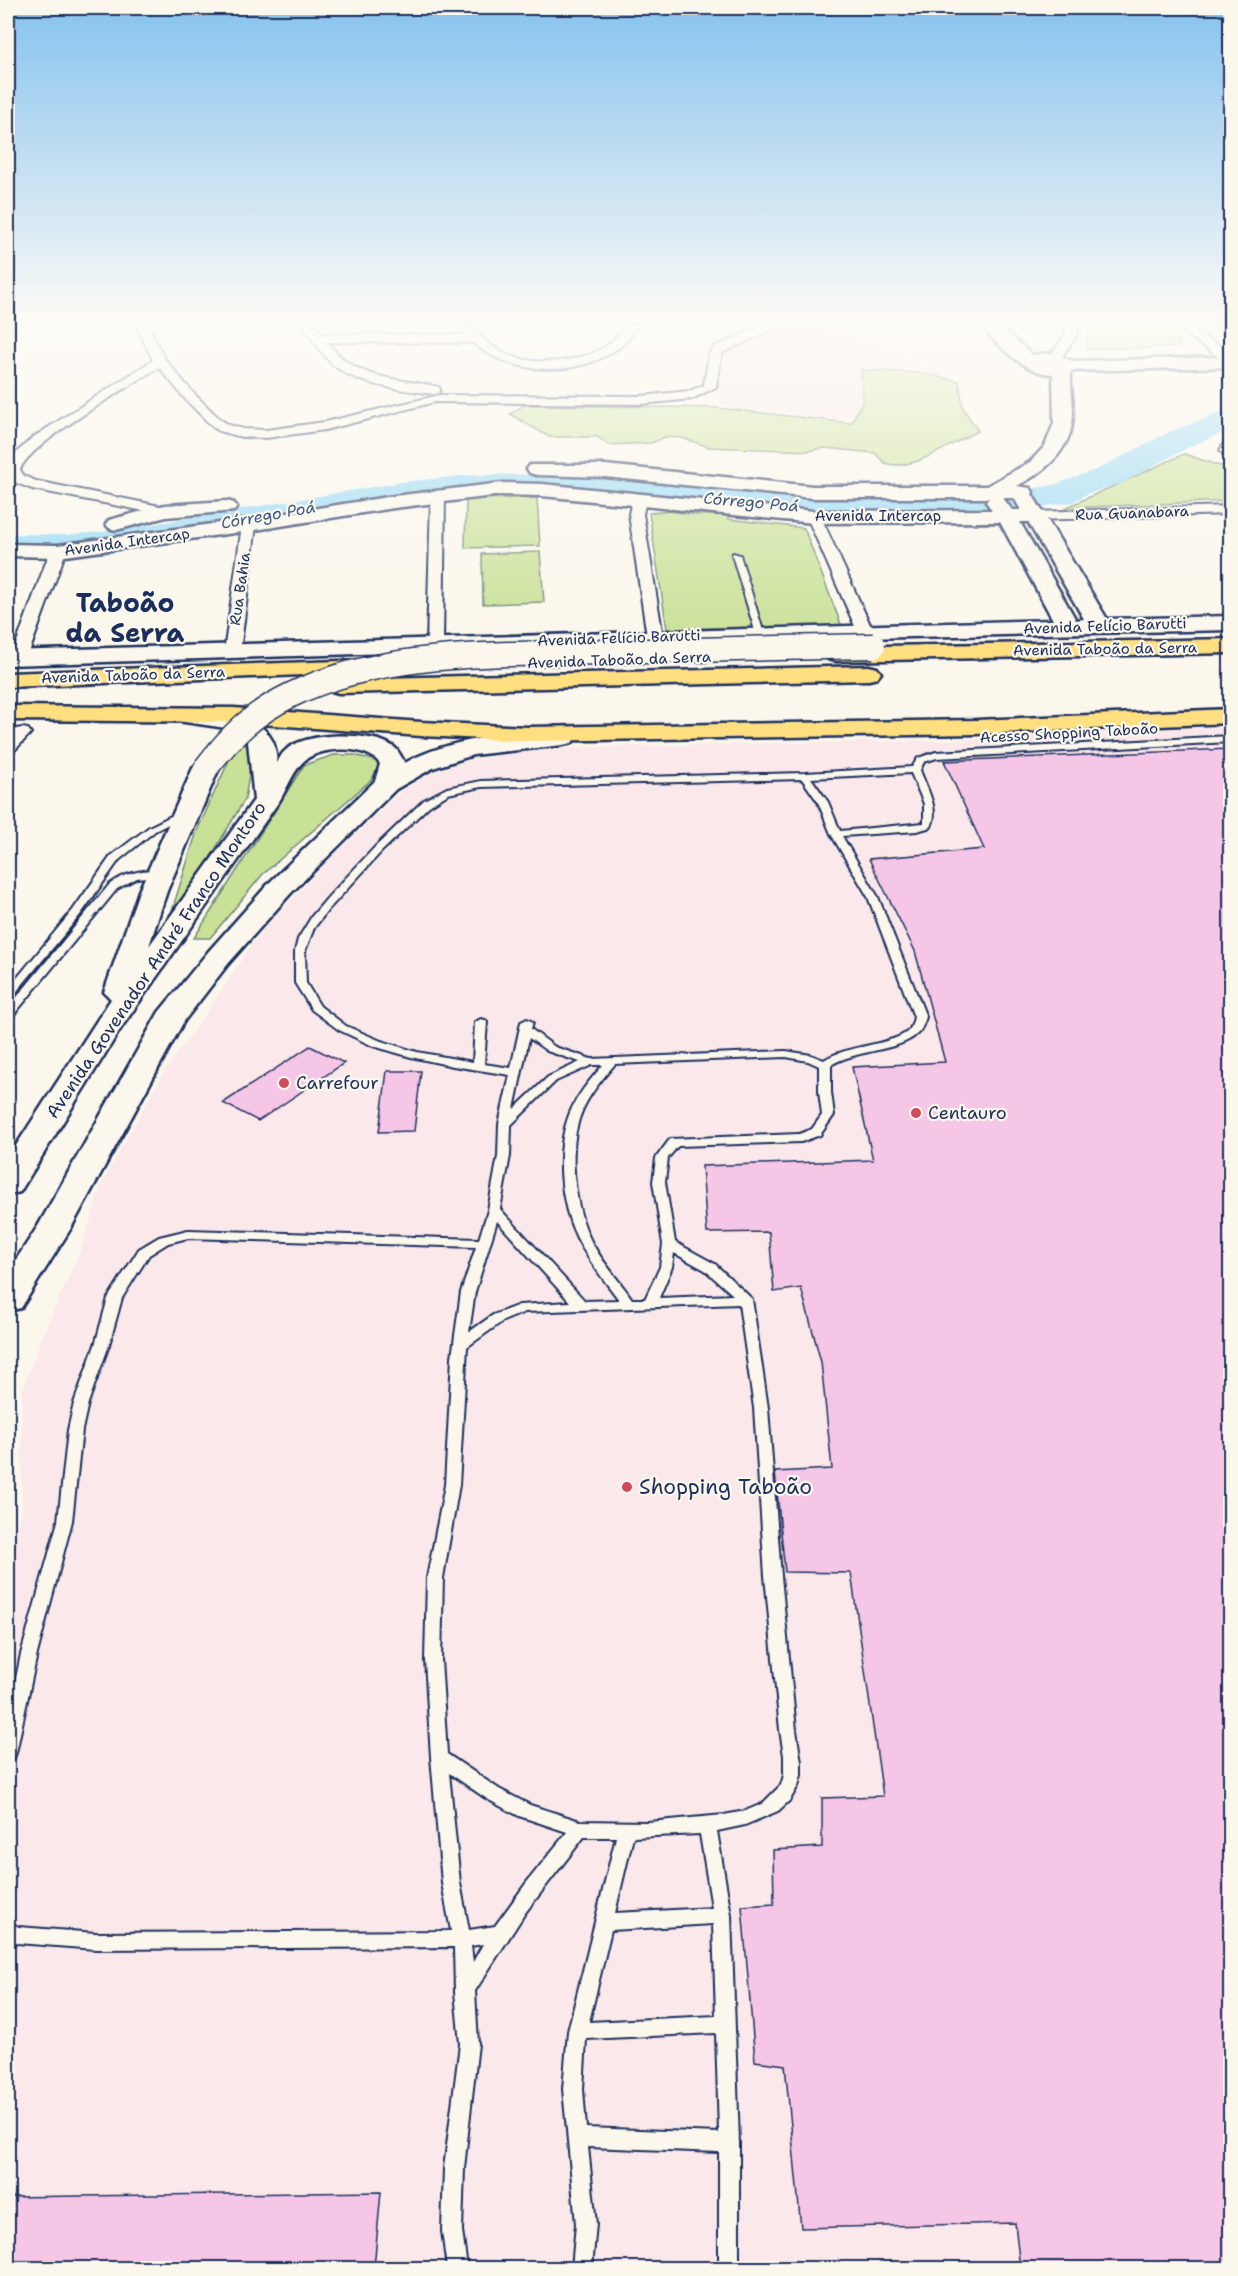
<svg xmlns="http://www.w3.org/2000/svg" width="1238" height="2276" viewBox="0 0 1238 2276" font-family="'Shantell Sans',sans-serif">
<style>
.built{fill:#fae8ea}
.green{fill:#c9e197;stroke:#72887a;stroke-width:1.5}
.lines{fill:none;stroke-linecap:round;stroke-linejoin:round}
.river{fill:#94d8f6;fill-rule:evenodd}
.building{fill:#f6c6e7;stroke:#1b2f5e;stroke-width:1.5}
.lane-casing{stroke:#1b2f5e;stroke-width:4}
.street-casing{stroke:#1b2f5e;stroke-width:4}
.secondary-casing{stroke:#1b2f5e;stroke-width:5}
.highway-casing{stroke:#1b2f5e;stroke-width:5}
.lane{fill:#fbf7ec;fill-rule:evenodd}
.street{fill:#fbf7ec;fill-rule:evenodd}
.secondary{fill:#fbf7ec;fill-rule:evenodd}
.highway{fill:#ffdf80;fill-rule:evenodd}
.secondary-bridge-casing{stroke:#1b2f5e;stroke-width:27;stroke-linecap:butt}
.secondary-bridge{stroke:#fbf7ec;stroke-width:24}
.poi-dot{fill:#d1495b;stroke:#fbf7ec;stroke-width:2}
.labels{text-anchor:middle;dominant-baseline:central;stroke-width:4.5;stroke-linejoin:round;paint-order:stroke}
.far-street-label{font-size:15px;fill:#1b2f5e;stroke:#fbf7ec}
.far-water-label{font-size:16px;font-style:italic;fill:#395984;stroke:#fbf7ec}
.street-label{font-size:18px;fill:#1b2f5e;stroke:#fbf7ec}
.poi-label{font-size:18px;fill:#1b2f5e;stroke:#fbf7ec;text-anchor:start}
.near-poi-label{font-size:21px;fill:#1b2f5e;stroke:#fbf7ec;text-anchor:start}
.far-town-label{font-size:26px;font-weight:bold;fill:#1b2f5e;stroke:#fbf7ec}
</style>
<rect width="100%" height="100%" fill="#fbf7ec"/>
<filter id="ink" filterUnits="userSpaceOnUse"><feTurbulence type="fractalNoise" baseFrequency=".0167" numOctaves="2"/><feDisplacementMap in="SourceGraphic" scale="12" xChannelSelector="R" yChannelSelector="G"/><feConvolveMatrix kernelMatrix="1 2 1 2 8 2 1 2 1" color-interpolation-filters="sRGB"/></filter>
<g filter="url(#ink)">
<g class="built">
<path d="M790,325l40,5 65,20 60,29 -50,4 -61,37 -121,-14 -9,-14 5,-34 8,-7z"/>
<path d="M1230,726v1542h-1222v-714l14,-45v-117l18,-50 44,-100 18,-59 60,-108 43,-60 52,-78 67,-73 81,-76 28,-16 33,-11 42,-8 79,-6 367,-7z"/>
</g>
<g class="green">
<path d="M1088,325h89l2,22 -93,2z"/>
<path d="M861,370l57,3 41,8 4,27 15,23c-24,10 -65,42 -93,32 -3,-2 -7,-7 -10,-10l-51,-5 -16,3 -99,-4 -27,-9 -17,-1 -14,6 -43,2 -10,-8h-49l-39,-23 14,-9 194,3 133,15 12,-23z"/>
<path d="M1184,454l46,15v32l-165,7z"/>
<path d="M537,498l3,48 -75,2 1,-49z"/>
<path d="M668,511l29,4h30l1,4 76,9 38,99 -175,2 -18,-116z"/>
<path d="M540,552l4,50 -61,2 -1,-50z"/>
<path d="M244,742l5,8 1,19 -5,30 -81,137 33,-105 38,-84z"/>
<path d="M334,755h20l27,7 -10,18 -108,94 -53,64h-16l110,-173z"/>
</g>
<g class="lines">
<path class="river" d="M1230,409v21l-39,16 -69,37 -35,11 -14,8 -102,16 -69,2 -115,-3 -206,-23 -110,1 -69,7 -290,51 -44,4 -60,-1v-22l60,1 44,-4 290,-49 69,-7 110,-1 206,23 115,3 69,-2 83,-13 44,-16 71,-37z"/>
</g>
<g class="building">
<path d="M1230,749v1519h-210l-5,-45 -214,5 -16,-163 -30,-4 -13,-155 32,-2 -1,-54 49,-3v-49l61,-2 -32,-223 -66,-1 -10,-100 57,-3 -11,-107 -20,-74 -27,4 -5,-60 -62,1 -5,-67 171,-6 -21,-93 93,-5 -30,-111 -46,-92 115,-10 -40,-88z"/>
<path d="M310,1046l34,17 -86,58 -35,-18z"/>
<path d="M387,1071h34l-7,60 -35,1z"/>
<path d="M381,2192l-7,76h-366v-71z"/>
</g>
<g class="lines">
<defs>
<g id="lane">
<path d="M733,553l7,2 24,79 -1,2 -7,-2 -24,-79z"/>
<path d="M1230,736v6l-293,16 -13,4 -4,8c6,18 20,38 11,57l-14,4 -75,5 36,61 48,120c-2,6 -4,13 -9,17 -17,17 -62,16 -86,31v27l3,23 -14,20 -19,7 -123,4 -10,12 -3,24 10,60 40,22 37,35 16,109 13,168 15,154 5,32v13l-3,11 -8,14 -12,11 -33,14 -28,6 14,84 8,228v117l-3,8h-20l3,-8v-108l-131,-5 8,77 -4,44h-20l4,-44 -13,-135 5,-58 48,-194h-32l-59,76 -50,78 3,53 -14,124 -2,63 5,37h-20l-5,-37 2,-63 16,-124 -5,-52 -1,-45 -358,2 -79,-6 -9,-4v-17l11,5 77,6 355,-2 -9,-48 -11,-126 -6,-97 2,-82 18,-93 7,-128 9,-65 15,-45 -288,-9 -20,5 -19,12 -27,43 -13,47 -21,58 -6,27 -10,91 -35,133 -21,99 -2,5 -6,2v-43l13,-63 37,-133 10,-91 6,-27 21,-58 13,-47 31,-49 20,-12 29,-7 291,9 9,-29 10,-54 1,-32 11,-49 -57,-9 -42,-9 -38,-11 -34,-16 -27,-20 -17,-27v-32l3,-12 14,-23 17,-20 46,-49 49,-47 23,-12 34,-7 324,-8 107,-6 6,-9 18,-6zM911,773l13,31v19l-84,8 -12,-29 -17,-24zM802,779l16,23 13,32 37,63 46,120c-1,4 -2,10 -5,13 -14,15 -62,15 -85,30l-13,-5 -25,-4 -195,8 -36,-12 -24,-18 2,-7 -6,-3 -6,3 -10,46 -27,-4 3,-42 -2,-2 -4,-1 -6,3 -2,40 -56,-10 -36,-11 -35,-15 -26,-20 -14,-23 -1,-32 9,-23 14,-18 54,-59 47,-45 19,-12 33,-7zM529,1038l18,13 33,11 -32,15 -34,32zM786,1057l22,4 11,5v26l3,23 -10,14 -13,5 -129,5 -14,19 -3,24 10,62 -3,23 -15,32h-13c-13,-19 -29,-36 -40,-56 -18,-34 -26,-98 -9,-134 8,-17 20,-31 32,-45zM592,1065h11c-13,15 -27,31 -34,50 -14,36 -9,89 8,123 11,22 27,42 42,62l-34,1 -85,-92 10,-53 1,-31 45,-44zM497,1221l73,81 -51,3 -26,10 -24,17 6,-40zM674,1253l31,17 28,25 -74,3 13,-31zM739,1304l15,104 11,168 15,154 4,26v19l-3,10 -19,19 -17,7 -21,4 -76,7 -68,-1 -50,-16 -31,-16 -52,-35 -6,-94 2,-82 16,-93 8,-138 36,-26 22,-9zM449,1773l38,26 32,17 48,16 -40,50 -32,44 -26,4 -9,-47zM700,1834l12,74 -97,5 18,-76zM713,1924l3,92 -127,6 22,-92zM483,1944l-10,18 -2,-16zM716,2033l3,100 -133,-5 -3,-39 3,-50z"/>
<path d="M183,810l5,3 -2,2 -31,16 -36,29 -38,54 -69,83 -4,1v-9l65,-79 38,-54 38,-29z"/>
<path d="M161,870l4,1v4l-28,3 -20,11 -105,128 -4,1v-10l101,-123c16,-13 33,-15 52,-15z"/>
</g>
<g id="street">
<path d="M136,325h12l16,33 31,37 26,25 8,5 14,4 23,1 59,-8 115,-27 202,1 47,-5 15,-6 5,-31 5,-7 51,-22h17l-60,28 -6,34 -24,12 -50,5 -207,-2 -110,28 -59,8 -24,-1 -23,-6 -7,-5 -26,-26 -27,-33c-28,19 -130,76 -139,103l4,6 12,5 129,26 7,4 -2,3 -5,1 -133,-26 -18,-7 -6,-10 3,-14 21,-20 121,-78z"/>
<path d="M302,325h13l7,9 144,1 -10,-10h13c11,11 23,23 37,29 30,13 79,9 104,-11 6,-5 11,-12 16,-18h13c-7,9 -13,18 -22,24 -40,29 -107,26 -144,-6l-146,-1c30,40 68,35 112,45l1,3 -1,3 -5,1c-34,-5 -76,-7 -103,-31 -11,-11 -19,-25 -29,-38z"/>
<path d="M1066,325h12l-1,10 -18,26h-8l-2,-3 16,-23z"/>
<path d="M1189,326l39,26 2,3 -2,3h-8l-35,-25v-6z"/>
<path d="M1230,440v18l-5,-1 -5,-7 5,-9z"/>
<path d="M438,493l7,4 -2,147 -8,5 -8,-5 4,-147z"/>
<path d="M639,496l7,4 -3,14 20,123 -8,5 -8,-5 -18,-123 3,-14z"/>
<path d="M1230,506v8l-196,6 -7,-4 7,-4z"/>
<path d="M814,513l7,4 52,114 -2,3h-12l-2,-3 -50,-114z"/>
<path d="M249,521l7,4 -16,127 -8,5 -8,-5 18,-127z"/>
<path d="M58,546l8,5 -39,107 -2,4h-12l-2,-4 39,-107z"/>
<path d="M22,728l6,1 3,4 -17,18 -6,1v-15l8,-8z"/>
</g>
<g id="secondary">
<path d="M981,325h18l33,30 21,-2 19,8 158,-4v10l-159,4c-1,14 2,28 2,42 0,36 -27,58 -56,73l13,2 3,4 -1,2 75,125 123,-3v14l-365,8 -857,27v-14l1045,-31 -53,-98 -186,1 -272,-27 -40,-1 -108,13 -145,23 -191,26 -50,-1v-12l50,1 191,-26 145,-23 108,-13 40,1 272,27 178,-1 -6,-8 3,-4h-176l-208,-21 -68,-2 -7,-2 -3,-4 3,-4h75l208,21h174l43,-24 15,-16 9,-23 -1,-49c-25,1 -57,-29 -72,-49zM1003,498h11l7,12h-9zM1020,522h8l56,97 -8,1z"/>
<path d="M227,501l7,2 3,4 -3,4 -68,6 -50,13 -7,-2 -3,-4 3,-4 56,-15z"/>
<path d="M180,708c29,2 77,2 92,32 4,7 4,16 5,23 2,-3 4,-9 8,-12 19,-20 87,-20 109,-4 5,4 8,12 11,16 47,-26 105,-29 158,-32l9,2 3,5 -3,5 -9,2 -90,10 -40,13 -37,21 -105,104 -63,71 -44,57 -113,207 -50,80 -13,3v-39l30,-46 121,-214 49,-60 63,-71 104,-100 5,-17c-12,-19 -58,-18 -75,-4 -10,8 -18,28 -25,40l-159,228 -101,164 -12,3v-37l103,-159 -7,-7 35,-101 54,-123 4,-5 9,-3 9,3 4,5 -52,123 -18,55 105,-146 -6,-58 -22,-14 -55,-8 -3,-5 3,-5z"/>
</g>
<g id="highway">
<path d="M1230,639v14l-394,8 -8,-2 -4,-5 4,-5 8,-2z"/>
<path d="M368,660l8,2 4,5 -4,5 -368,15v-14z"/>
<path d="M869,666l8,2 4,5 -4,5 -8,2 -530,13 -8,-2 -4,-5 4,-5 8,-2z"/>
<path d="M8,706l226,2 187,14 106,5 449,-7 254,-11v14l-254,11 -449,7 -106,-5 -187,-14 -226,-2z"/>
</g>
</defs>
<use href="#lane" class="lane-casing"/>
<use href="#street" class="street-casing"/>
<use href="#secondary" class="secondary-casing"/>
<use href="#highway" class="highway-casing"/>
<use href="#lane" class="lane"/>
<use href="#street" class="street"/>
<use href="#secondary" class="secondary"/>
<use href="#highway" class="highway"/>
<defs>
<path id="secondary-bridge" d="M206,768c25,-33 48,-55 85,-73 92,-45 209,-40 309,-43 91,-2 182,-4 273,-6"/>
</defs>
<use href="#secondary-bridge" class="secondary-bridge-casing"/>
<use href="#secondary-bridge" class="secondary-bridge"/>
</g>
</g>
<linearGradient id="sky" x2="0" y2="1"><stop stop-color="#86c2ee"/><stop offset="0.5" stop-color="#fdfbf6"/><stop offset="1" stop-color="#fdfbf6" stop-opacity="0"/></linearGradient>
<rect width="1238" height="644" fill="url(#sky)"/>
<g class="poi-dot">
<circle cx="284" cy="1083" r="6"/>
<circle cx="916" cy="1113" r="6"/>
<circle cx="627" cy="1487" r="6"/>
</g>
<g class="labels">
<g class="far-street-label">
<text transform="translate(1132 513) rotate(-2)">Rua Guanabara</text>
<text x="878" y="516">Avenida Intercap</text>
<text transform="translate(127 542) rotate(-8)">Avenida Intercap</text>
<text transform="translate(240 589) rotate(-82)">Rua Bahia</text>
<text transform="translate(1105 626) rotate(-2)">Avenida Felício Barutti</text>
<text transform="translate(619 638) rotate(-2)">Avenida Felício Barutti</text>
<text transform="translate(1105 649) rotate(-1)">Avenida Taboão da Serra</text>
<text transform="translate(619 660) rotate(-2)">Avenida Taboão da Serra</text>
<text transform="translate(133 675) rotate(-2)">Avenida Taboão da Serra</text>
<text transform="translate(1069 733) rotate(-3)">Acesso Shopping Taboão</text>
</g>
<g class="far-water-label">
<text transform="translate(751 502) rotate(5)">Córrego Poá</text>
<text transform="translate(268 515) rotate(-10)">Córrego Poá</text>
</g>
<g class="street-label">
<text transform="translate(156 960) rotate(-56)">Avenida Govenador André Franco Montoro</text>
</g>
<g class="poi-label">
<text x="296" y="1083">Carrefour</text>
<text x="928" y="1113">Centauro</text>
</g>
<g class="near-poi-label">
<text x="639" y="1487">Shopping Taboão</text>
</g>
<g class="far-town-label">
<text x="125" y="602">Taboão<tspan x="125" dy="30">da Serra</tspan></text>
</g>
</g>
<rect width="1238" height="2276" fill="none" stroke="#fbf7ec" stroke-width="30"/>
<rect x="15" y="15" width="1208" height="2246" fill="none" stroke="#1b2f5e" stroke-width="2" filter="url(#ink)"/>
</svg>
